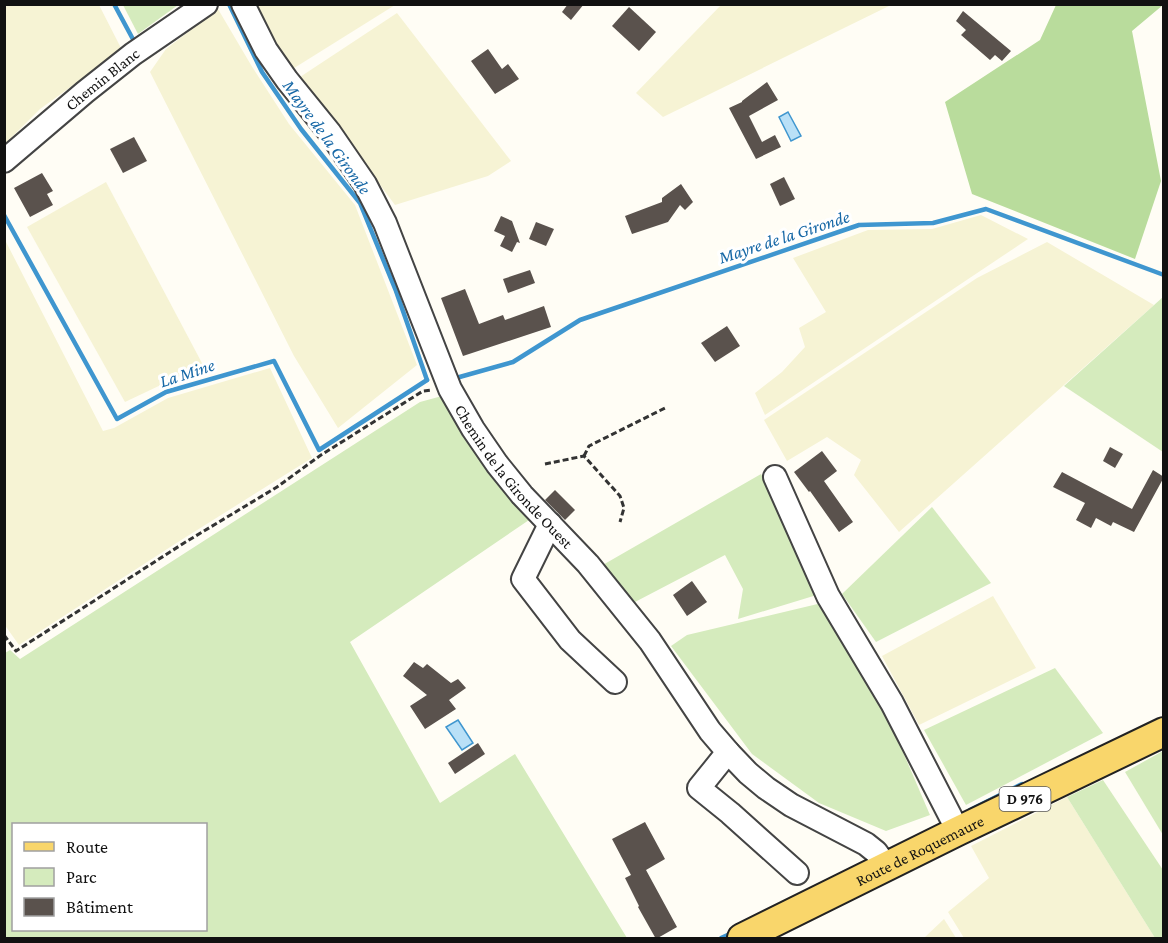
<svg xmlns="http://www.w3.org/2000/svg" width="1168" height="943" viewBox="0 0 1168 943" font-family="'Crimson Pro',serif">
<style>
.farmland{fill:#f6f3d4}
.green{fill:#d5ebbd;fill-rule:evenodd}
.forest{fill:#b9dc9c}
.water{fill:#b9e0f7;stroke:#3f96cf;stroke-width:1.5}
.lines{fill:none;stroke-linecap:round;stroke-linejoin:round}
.stream{stroke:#3f96cf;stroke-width:4.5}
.building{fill:#5a524d}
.minor-casing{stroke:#444;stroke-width:26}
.major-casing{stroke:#222;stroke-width:32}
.path{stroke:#333;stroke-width:3;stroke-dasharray:6 3;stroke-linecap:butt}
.minor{stroke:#fff;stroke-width:22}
.major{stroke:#f9d66b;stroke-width:28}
.labels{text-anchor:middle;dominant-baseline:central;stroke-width:6;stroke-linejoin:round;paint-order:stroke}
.shield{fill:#fff;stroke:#585858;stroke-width:1.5}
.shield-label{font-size:15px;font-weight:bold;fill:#111}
.street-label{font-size:16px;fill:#111;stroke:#fff}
.water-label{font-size:18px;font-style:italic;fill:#1768a6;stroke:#fff}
</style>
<rect width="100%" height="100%" fill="#fffdf5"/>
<g class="farmland">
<path d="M722,4h169v1l-228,112 -27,-24z"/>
<path d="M5,5h94l23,45 -82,59 -35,35z"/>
<path d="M251,5h144l-104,65z"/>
<path d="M218,9l33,56 38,59 66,81 62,160 -79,63 -44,-72 -144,-284 16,-23z"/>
<path d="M397,13l114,148 -23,15 -93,29 -95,-128z"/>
<path d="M106,182l97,183 -78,37 -98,-175z"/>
<path d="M981,215l47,24 -263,176 -10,-22 27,-21 23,-25 -6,-19 27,-16 -33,-54 75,-28 64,-1z"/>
<path d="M4,238l99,193 11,-3 54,-30 102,-30 42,90 -134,84 -159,103 -15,-21z"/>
<path d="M1047,242l107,63 -255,227 -45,-57 7,-15 -34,-23 -40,24 -23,-41 213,-142z"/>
<path d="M993,596l43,72 -117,57 -37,-69z"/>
<path d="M1067,797l88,141h-191l-16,-26 41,-34 -18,-32z"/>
<path d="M944,919l12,19h-32z"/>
</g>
<g class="green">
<path d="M123,5h55l-40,29z"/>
<path d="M1163,297v155l-99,-66z"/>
<path d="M442,396l90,122 -182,124 90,161 75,-49 112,184h-622v-285l5,-3 10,9 400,-257zM14,824h192v106h-192z"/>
<path d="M761,474l59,120 -82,25 5,-30 -18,-34 -90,47 -34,-36z"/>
<path d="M932,507l59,76 -115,59 -34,-48z"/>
<path d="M826,602l65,122 39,91 -44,16 -67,-28 -67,-49 -81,-108 16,-11z"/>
<path d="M1055,668l48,65 -137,72 -42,-75z"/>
<path d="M1163,751v84l-38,-63z"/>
<path d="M1103,780l60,90v68h-8l-88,-141z"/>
</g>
<path class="forest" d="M1056,5h107l-31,26 29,150 -26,78 -163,-65 -27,-92 95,-62z"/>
<g class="water">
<path d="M788,112l13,24 -10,5 -12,-24z"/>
<path d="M458,720l15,23 -11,7 -16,-23z"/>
</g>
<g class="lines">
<g class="stream">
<path d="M114,4l21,39 1,-1"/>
<path d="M229,4l33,68 39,57 59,74 36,88 31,89"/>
<path d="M4,215l113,204 49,-27 108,-31 45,89 108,-70"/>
<path d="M456,378l57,-16 67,-42 279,-95 74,-2 53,-14 178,66"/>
<path d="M970,810l52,-26"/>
<path d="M721,938l11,-5"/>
</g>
</g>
<g class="building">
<path d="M568,4h16l-13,16 -9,-8z"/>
<path d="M629,7l27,25 -17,19 -27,-25z"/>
<path d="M963,11l48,40 -9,10 -7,-6 -5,5 -29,-25 5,-5 -10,-9z"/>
<path d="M488,49l14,20 6,-5 11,15 -24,15 -24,-33z"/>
<path d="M767,82l11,18 -29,16 13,26 13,-7 6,12 -25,12 -27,-51 13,-6v-1z"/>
<path d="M134,137l13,24 -24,12 -13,-24z"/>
<path d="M42,173l11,18 -6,3 6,11 -23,12 -16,-29z"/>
<path d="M784,177l11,22 -15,7 -10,-22z"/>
<path d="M681,184l12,18 -8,8 -5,-5 -12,17 -36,12 -7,-18 37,-14v-4z"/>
<path d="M501,216l11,5 8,22 -3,-1 -5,10 -12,-6 5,-10 -11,-5z"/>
<path d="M536,222l18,7 -8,17 -17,-7z"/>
<path d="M530,270l5,13 -27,10 -5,-14z"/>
<path d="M465,289l14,35 24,-9 2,5 39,-14 7,21 -88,29 -22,-58z"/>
<path d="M727,326l13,20 -25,16 -14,-19z"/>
<path d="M1110,447l13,7 -8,14 -12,-7z"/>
<path d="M822,451l15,20 -13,10 29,41 -14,10 -29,-41 -1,1 -15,-20z"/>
<path d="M1153,470l11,7 -30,55 -21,-10 -2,4 -15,-8 -5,10 -15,-8 9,-17 -32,-16 9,-15 70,37z"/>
<path d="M555,490l20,20 -10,10 -20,-20z"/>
<path d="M692,581l15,21 -20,14 -14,-21z"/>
<path d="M414,662l9,6 4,-4 24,19 7,-4 8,9 -17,12 7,9 -31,20 -15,-23 17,-11 -24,-19z"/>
<path d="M478,743l7,11 -30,20 -7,-11z"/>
<path d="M645,822l20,37 -19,11 31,57 -21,12 -18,-32 1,-1 -14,-28 6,-3 -19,-36z"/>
</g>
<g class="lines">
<defs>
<g id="minor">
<path id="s1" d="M243,4l23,46 21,30 43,53 35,51 20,39 65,166 23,40 24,35 25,31 66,69 62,77 60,90 18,21 20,21 18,15 25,17 75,39 10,8 11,15"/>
<path id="s2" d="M4,161l81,-69 48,-38 73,-50"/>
<path d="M775,477l53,119 64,107 66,128"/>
<path d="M550,524l-27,55 47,61 45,42"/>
<path d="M728,752l-29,36 31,25 67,60"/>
</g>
<g id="major">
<path id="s3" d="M742,938l216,-107 206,-99"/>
</g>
</defs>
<use href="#minor" class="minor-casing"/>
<use href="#major" class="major-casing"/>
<g class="path">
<path d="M584,456l5,-10 78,-39"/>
<path d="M545,464l39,-8 36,40 4,12 -4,14"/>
<path d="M4,635l12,16 168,-108 93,-56 44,-32 102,-64 8,-1"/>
</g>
<use href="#minor" class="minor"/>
<use href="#major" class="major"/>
</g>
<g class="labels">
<rect class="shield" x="999.5" y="787" width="51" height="24" rx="4.5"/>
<g class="shield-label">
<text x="1025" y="799">D 976</text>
</g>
<g class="street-label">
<text stroke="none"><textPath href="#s2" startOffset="128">Chemin Blanc</textPath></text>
<text stroke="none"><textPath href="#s1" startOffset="549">Chemin de la Gironde Ouest</textPath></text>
<text stroke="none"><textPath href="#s3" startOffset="198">Route de Roquemaure</textPath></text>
</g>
<g class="water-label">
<text transform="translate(327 137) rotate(54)">Mayre de la Gironde</text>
<text transform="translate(784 237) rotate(-18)">Mayre de la Gironde</text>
<text transform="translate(187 373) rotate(-18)">La Mine</text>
</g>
</g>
<rect width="1168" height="943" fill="none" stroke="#111111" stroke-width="12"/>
<rect x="12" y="823" width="195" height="108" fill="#ffffff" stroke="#a0a0a0" stroke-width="1.5"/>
<rect x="24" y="842" width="30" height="9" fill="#f9d66b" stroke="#a0a0a0" stroke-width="1.5"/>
<text x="66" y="853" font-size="18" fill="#111111">Route</text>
<rect x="24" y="868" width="30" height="18" fill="#d5ebbd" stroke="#a0a0a0" stroke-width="1.5"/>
<text x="66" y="883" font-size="18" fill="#111111">Parc</text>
<rect x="24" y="898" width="30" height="18" fill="#5a524d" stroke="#a0a0a0" stroke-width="1.5"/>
<text x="66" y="913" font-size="18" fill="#111111">Bâtiment</text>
</svg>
